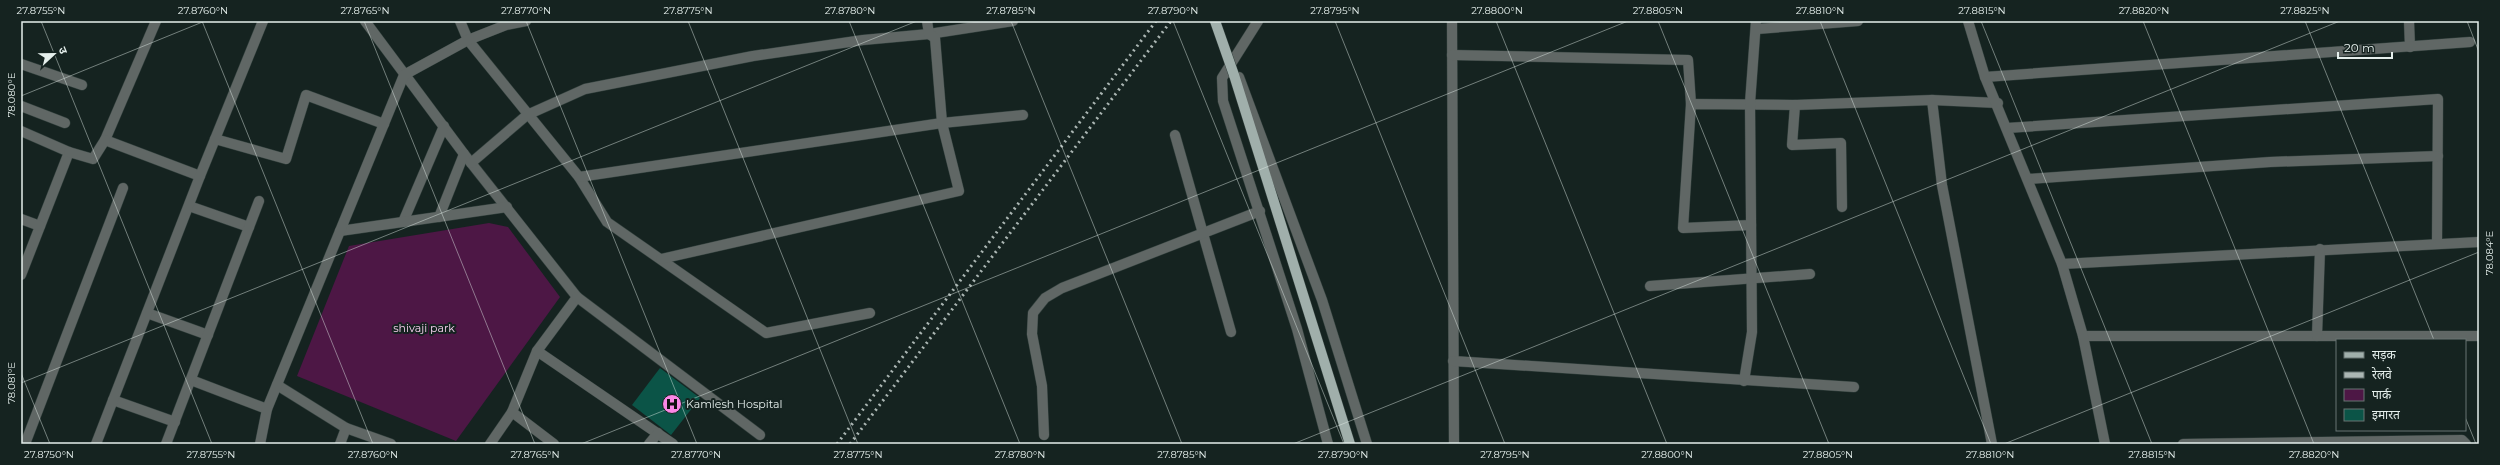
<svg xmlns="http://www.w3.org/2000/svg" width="2500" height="465" viewBox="0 0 2500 465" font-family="Montserrat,'Noto Sans Devanagari',sans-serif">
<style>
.green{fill:#4d1745}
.building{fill:#0b5447}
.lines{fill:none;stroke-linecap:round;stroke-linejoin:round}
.service-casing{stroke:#32403d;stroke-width:11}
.minor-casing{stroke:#32403d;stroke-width:11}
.tertiary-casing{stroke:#32403d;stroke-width:11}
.primary-casing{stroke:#32403d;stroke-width:11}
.service{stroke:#606765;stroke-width:10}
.minor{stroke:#606765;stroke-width:10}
.tertiary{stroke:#606765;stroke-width:10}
.primary{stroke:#a0afab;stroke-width:10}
.rail{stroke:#abb6b3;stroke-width:3;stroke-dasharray:2 4;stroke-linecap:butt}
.primary-bridge-casing{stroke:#32403d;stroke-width:11;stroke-linecap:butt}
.primary-bridge{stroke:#a0afab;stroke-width:10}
.ticks{fill:none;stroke:#e5efec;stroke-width:1;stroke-opacity:0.45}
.labels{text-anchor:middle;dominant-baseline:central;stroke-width:4;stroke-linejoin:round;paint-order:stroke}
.park-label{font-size:11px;fill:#fad3f1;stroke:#152320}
.poi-label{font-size:11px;fill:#e5efec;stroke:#152320;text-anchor:start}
.neatline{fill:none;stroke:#e5efec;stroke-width:1.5}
.ticks-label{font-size:10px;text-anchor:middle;fill:#e5efec}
</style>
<rect width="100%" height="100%" fill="#152320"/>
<path class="green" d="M489,223l19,4 52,70 -104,144 -159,-65 52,-130z"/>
<path class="building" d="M660,368l40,30 -29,37 -39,-30z"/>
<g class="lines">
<defs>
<g id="service">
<path d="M21,64l61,21"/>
<path d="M21,106l44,17"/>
</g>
<g id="minor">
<path d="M156,21l-51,119 95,36"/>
<path d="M365,21l99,133 113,143 -40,54 -25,61 -22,32"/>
<path d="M460,21l8,19 111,137 28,45 159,111 104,-20"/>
<path d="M1452,21l2,423"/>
<path d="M2409,21l1,26"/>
<path d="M1757,29l101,-8"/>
<path d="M1452,55l236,5 3,44"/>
<path d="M1985,77l485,-35"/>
<path d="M1932,100l10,85 50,259"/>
<path d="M1795,105l-3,40 49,-2 1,64"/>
<path d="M2007,128l431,-29 -1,143"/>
<path d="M21,131l48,21 -48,123"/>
<path d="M1175,135l56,197"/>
<path d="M215,139l71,20 20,-64 78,29"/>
<path d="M69,152l24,7 12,-19"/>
<path d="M471,163l56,-48 58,-26 168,-33 110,-16 66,-6 84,-13"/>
<path d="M579,177l363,-54 81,-8"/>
<path d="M2028,179l242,-17 168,-6"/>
<path d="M189,206l60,21"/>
<path d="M439,217l25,-63"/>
<path d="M21,219l19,7"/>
<path d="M403,222l41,-96"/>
<path d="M1751,225l-68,3 8,-124 104,1 137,-5 66,3"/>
<path d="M340,231l167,-24"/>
<path d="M661,259l298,-68 -17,-68 -7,-85 -6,-4 -2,-13"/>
<path d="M2062,264l417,-22"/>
<path d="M1650,286l160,-12"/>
<path d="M577,297l183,138"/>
<path d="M147,313l61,22"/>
<path d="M2083,336h396"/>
<path d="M2317,336l3,-87"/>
<path d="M537,351l136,93"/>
<path d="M1453,361l401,26"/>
<path d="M191,380l76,29"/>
<path d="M1744,381l8,-49 -2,-229 6,-82"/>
<path d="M277,385l69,43 45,16"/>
<path d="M113,400l62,22"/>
<path d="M512,412l42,32"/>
<path d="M1044,435l-2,-49 -10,-52 1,-21 12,-15 17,-10 198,-77"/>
<path d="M25,444l98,-256"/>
<path d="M96,444l104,-268 63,-155"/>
<path d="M166,444l93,-243"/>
<path d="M260,444l7,-35 137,-334 64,-35 38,-15 20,-4"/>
<path d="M340,444l6,-16"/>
<path d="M649,444l9,-11"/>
<path d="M2183,444l279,-4 4,4"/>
</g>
<g id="tertiary">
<path d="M1258,21l-36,57 1,23 74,228 31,115"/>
<path d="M1968,21l17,56 77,187 21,72 22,108"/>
<path d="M1239,77l83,223 45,144"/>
</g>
<path id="primary" d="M1234,75l116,369"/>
</defs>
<use href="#service" class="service-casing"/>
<use href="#minor" class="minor-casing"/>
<use href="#tertiary" class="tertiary-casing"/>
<use href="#primary" class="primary-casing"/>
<use href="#service" class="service"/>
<use href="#minor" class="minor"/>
<use href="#tertiary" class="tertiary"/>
<use href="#primary" class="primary"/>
<g class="rail">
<path d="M837,444l319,-423"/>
<path d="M850,444l321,-423"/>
</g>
<defs>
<path id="primary-bridge" d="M1215,21l19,54"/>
</defs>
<use href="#primary-bridge" class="primary-bridge-casing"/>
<use href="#primary-bridge" class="primary-bridge"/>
</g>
<path class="ticks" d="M41,21l171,423M202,21l171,423M364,21l171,423M526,21l171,423M688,21l170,423M849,21l171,423M1011,21l171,423M1173,21l171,423M1335,21l170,423M1496,21l171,423M1658,21l171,423M1820,21l171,423M1981,21l171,423M2143,21l171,423M2305,21l129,319M2467,21l12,31M21,96l184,-75M21,373l29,71M21,383l896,-362M2465,417l11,27M581,444l1047,-423M1293,444l1047,-423M2004,444l475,-192"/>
<defs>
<symbol id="hospital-disc" viewBox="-11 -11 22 22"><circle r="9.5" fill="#fb87e6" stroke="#152320"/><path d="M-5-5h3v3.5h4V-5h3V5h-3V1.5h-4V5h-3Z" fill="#111"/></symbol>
</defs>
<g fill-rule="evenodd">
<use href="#hospital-disc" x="661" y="393" width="22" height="22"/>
</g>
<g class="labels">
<g class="park-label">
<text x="424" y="328">shivaji park</text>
</g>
<g class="poi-label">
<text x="686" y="404">Kamlesh Hospital</text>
</g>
</g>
<rect width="2500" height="465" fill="none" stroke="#152320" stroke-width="44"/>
<rect x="2336" y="339" width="130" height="92" fill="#152320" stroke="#687572"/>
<rect x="2344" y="352" width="20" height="6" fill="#a0afab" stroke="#687572"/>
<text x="2372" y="359" font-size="12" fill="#e5efec">सड़क</text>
<rect x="2344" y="372" width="20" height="6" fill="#abb6b3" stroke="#687572"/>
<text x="2372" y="379" font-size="12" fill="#e5efec">रेलवे</text>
<rect x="2344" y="389" width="20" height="12" fill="#4d1745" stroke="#687572"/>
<text x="2372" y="399" font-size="12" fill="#e5efec">पार्क</text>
<rect x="2344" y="409" width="20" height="12" fill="#0b5447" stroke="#687572"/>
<text x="2372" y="419" font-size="12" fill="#e5efec">इमारत</text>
<g transform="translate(54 54) rotate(68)" stroke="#152320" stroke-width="3" paint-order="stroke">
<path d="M0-3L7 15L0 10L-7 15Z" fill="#e5efec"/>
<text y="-6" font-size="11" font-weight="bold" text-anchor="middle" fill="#e5efec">उ</text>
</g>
<path d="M2338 52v6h54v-6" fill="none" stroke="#e5efec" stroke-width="2"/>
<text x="2344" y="52" font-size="12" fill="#e5efec" stroke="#152320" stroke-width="3" paint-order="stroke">20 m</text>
<rect x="22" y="22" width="2456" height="421" class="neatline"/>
<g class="ticks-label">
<text x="41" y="14">27.8755°N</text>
<text x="203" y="14">27.8760°N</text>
<text x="365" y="14">27.8765°N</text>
<text x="526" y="14">27.8770°N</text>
<text x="688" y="14">27.8775°N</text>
<text x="850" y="14">27.8780°N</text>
<text x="1011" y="14">27.8785°N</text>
<text x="1173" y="14">27.8790°N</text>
<text x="1335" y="14">27.8795°N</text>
<text x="1497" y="14">27.8800°N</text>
<text x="1658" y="14">27.8805°N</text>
<text x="1820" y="14">27.8810°N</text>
<text x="1982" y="14">27.8815°N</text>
<text x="2144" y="14">27.8820°N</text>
<text x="2305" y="14">27.8825°N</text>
<text transform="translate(11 95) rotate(-90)" y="4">78.080°E</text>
<text transform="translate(2489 253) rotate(-90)" y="4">78.084°E</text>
<text transform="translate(11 383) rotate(-90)" y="4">78.081°E</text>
<text x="49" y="458">27.8750°N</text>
<text x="211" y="458">27.8755°N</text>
<text x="373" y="458">27.8760°N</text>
<text x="535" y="458">27.8765°N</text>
<text x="696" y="458">27.8770°N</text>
<text x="858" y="458">27.8775°N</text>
<text x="1020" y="458">27.8780°N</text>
<text x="1182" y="458">27.8785°N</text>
<text x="1343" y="458">27.8790°N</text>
<text x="1505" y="458">27.8795°N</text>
<text x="1667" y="458">27.8800°N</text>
<text x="1828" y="458">27.8805°N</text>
<text x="1990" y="458">27.8810°N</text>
<text x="2152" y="458">27.8815°N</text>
<text x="2314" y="458">27.8820°N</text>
</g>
</svg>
